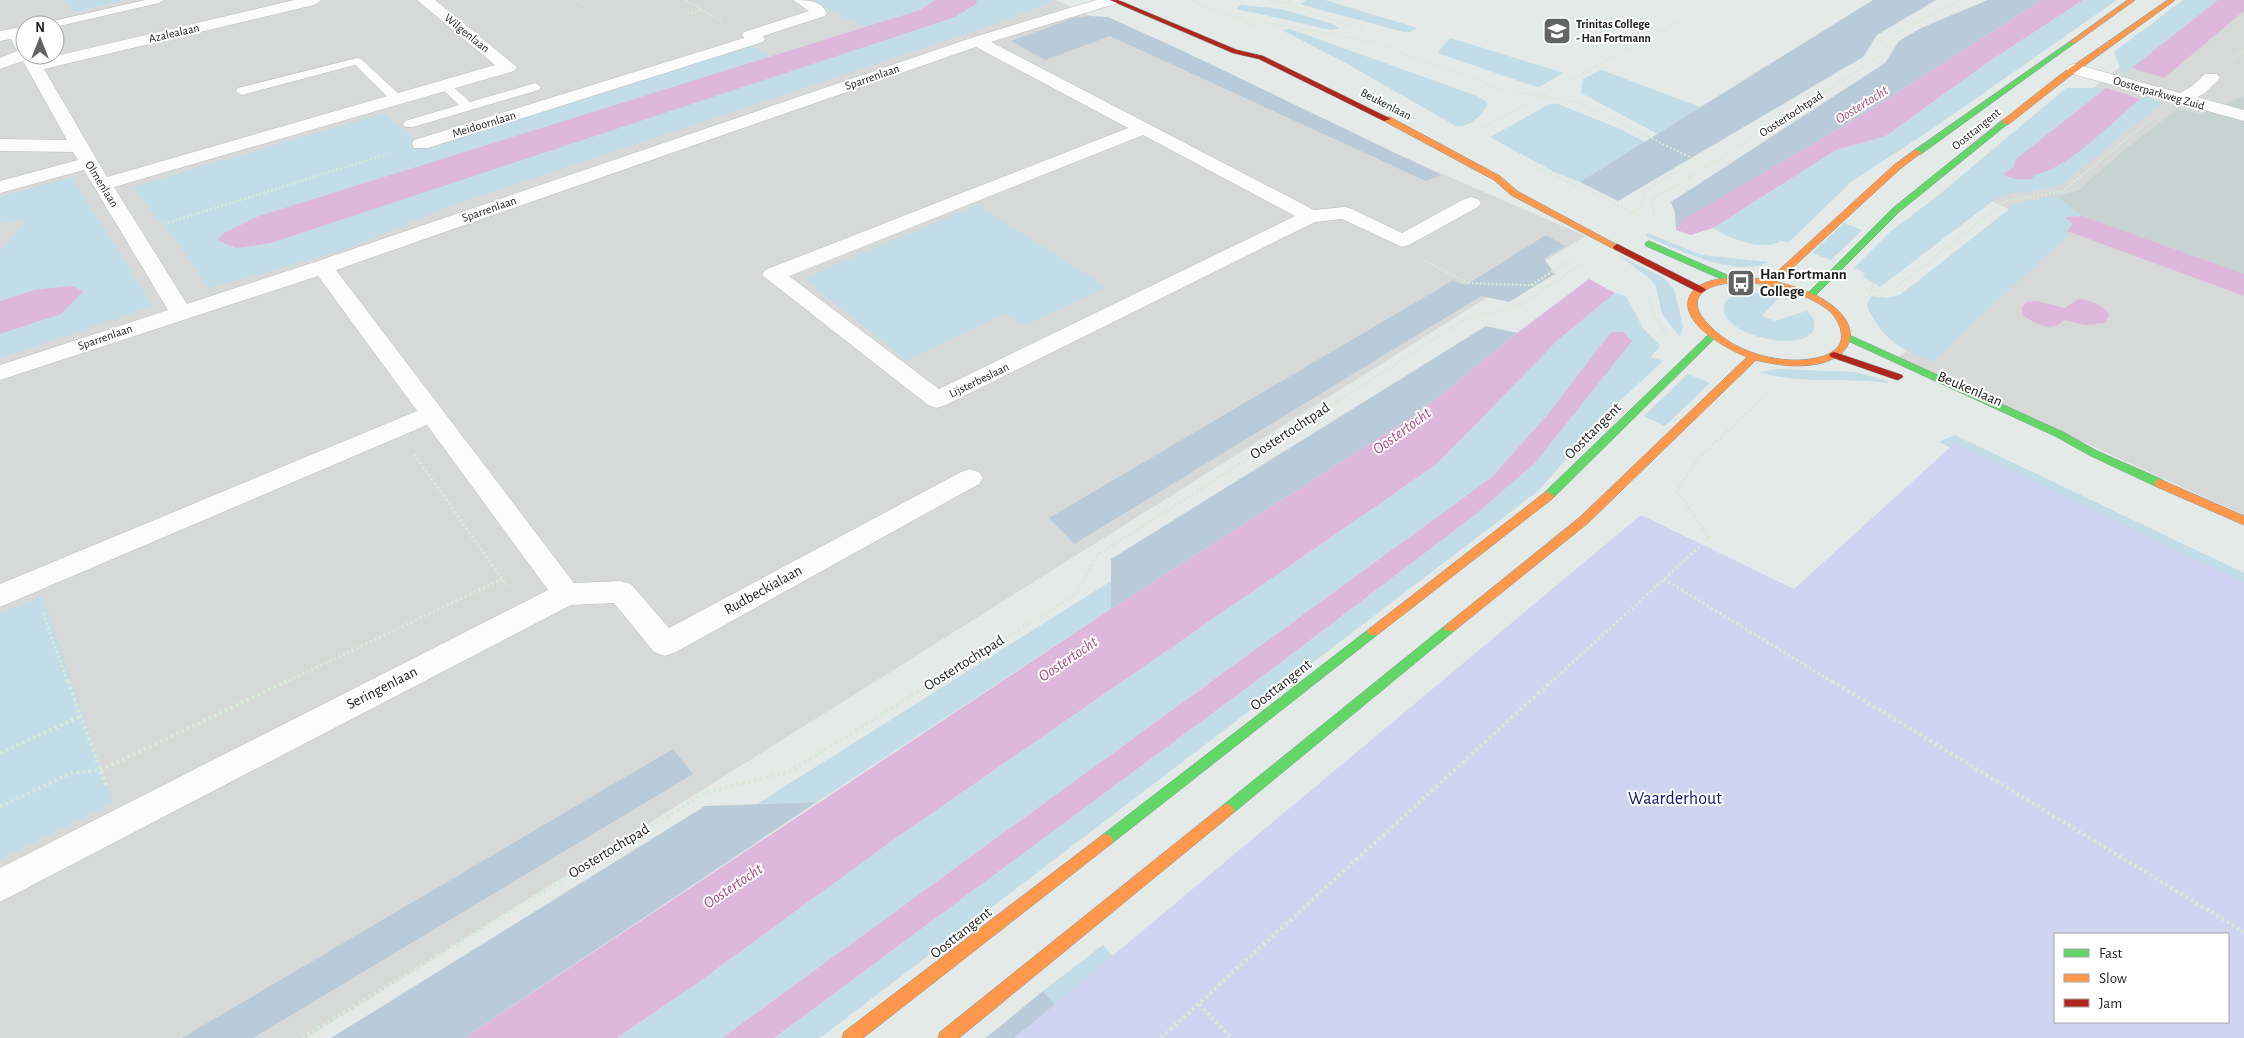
<svg xmlns="http://www.w3.org/2000/svg" width="2244" height="1038" viewBox="0 0 2244 1038" font-family="'Alegreya Sans',sans-serif">
<style>
.residential{fill:#d6d9d7;fill-rule:evenodd}
.construction{fill:#c6d3d0}
.grass{fill:#c2dce8}
.forest{fill:#b9cad8}
.park{fill:#cfd4f0;fill-rule:evenodd}
.parking{fill:#d6d9d8}
.water{fill:#deb8dc}
.lines{fill:none;stroke-linecap:round;stroke-linejoin:round}
.lane-casing{stroke:#bbbdbc;stroke-width:1}
.street-casing{stroke:#bbbdbc;stroke-width:1}
.fast-casing{stroke:#7d9491;stroke-width:1}
.slow-casing{stroke:#7d9491;stroke-width:1}
.jam-casing{stroke:#7d9491;stroke-width:1}
.path-far3{stroke:#d9e9d9;stroke-width:2;stroke-dasharray:2 2;stroke-linecap:butt}
.path-far2{stroke:#d9e9d9;stroke-width:2.5;stroke-dasharray:2 2;stroke-linecap:butt}
.path-far1{stroke:#d9e9d9;stroke-width:3;stroke-dasharray:2.5 2.5;stroke-linecap:butt}
.path{stroke:#d9e9d9;stroke-width:4;stroke-dasharray:3 3;stroke-linecap:butt}
.lane{fill:#fbfcfb;fill-rule:evenodd}
.street{fill:#fbfcfb;fill-rule:evenodd}
.fast{fill:#63d668;fill-rule:evenodd}
.slow{fill:#ff974d;fill-rule:evenodd}
.jam{fill:#b3261e;fill-rule:evenodd}
.labels{text-anchor:middle;dominant-baseline:central;stroke-width:4;stroke-linejoin:round;paint-order:stroke}
.far-poi-label{font-size:12px;font-weight:bold;fill:#1c1c1c;stroke:#fff;text-anchor:start}
.far-street-label{font-size:12px;fill:#1c1c1c;stroke:#fff}
.far-water-label{font-size:14px;font-style:italic;fill:#a94a89;stroke:#fff}
.poi-label{font-size:15px;font-weight:bold;fill:#1c1c1c;stroke:#fff;text-anchor:start}
.street-label{font-size:15px;fill:#1c1c1c;stroke:#fff}
.water-label{font-size:16px;font-style:italic;fill:#a94a89;stroke:#fff}
.near-park-label{font-size:18px;fill:#0c1577;stroke:#fff}
</style>
<rect width="100%" height="100%" fill="#e4eae7"/>
<g class="residential">
<path d="M0,0h1056l203,94 326,142 -1278,802h-307zM25,25h30v30h-30z"/>
<path d="M2201,0h43v515l-346,-157 151,-129 -80,-39z"/>
</g>
<path class="construction" d="M2244,96v178l-162,-58 -26,-20 22,-5 39,-35 60,-47 24,5z"/>
<g class="grass">
<path d="M64,0h63l-55,12z"/>
<path d="M812,0h123v1l-15,9 -56,18z"/>
<path d="M977,0h74l2,2 -70,26 -538,180 -103,43 -134,37 -22,-34 -54,-67 253,-74 34,30 326,-101 26,15 -512,159 -41,24 18,8 740,-244z"/>
<path d="M1307,0h18l92,28 -7,4h-7l-103,-28z"/>
<path d="M2083,0h34l-185,129 -81,53 -63,61 -7,-2c-18,11 -51,-2 -68,-13l123,-78 50,-14 101,-73z"/>
<path d="M2183,0h35l-95,75 -9,-23z"/>
<path d="M1240,5l41,4 52,15 7,5 -9,1 -94,-21z"/>
<path d="M1290,29l187,67 7,4 4,5c-7,11 -19,23 -32,21l-112,-64 -62,-32z"/>
<path d="M1450,38l114,35 -25,14 -6,-1 -92,-32 -3,-2z"/>
<path d="M1601,70h1l98,37 -42,27 -77,-41 2,-14z"/>
<path d="M2066,88h40l-91,72c7,4 16,13 23,13 22,0 83,-58 102,-74l6,-2 16,5 -102,84 -55,9 -11,5 -114,87 -17,-11 2,-3 -11,-5 36,-36 50,-38z"/>
<path d="M1550,104h8l60,24 27,14 -65,40 -26,-10 -64,-35z"/>
<path d="M72,177l81,129 -153,52v-24l61,-20 -26,-24 -35,11v-50l27,-30 -27,2v-26z"/>
<path d="M2056,196l26,20 -16,1 7,7 -6,7 1,4 -136,127c-32,-14 -50,-22 -65,-56l4,-10 16,2 13,-3 117,-92z"/>
<path d="M977,205l130,82 -82,39 -21,-12 -97,47 -103,-83z"/>
<path d="M1844,223l18,7 -31,30 -19,-7z"/>
<path d="M1648,233l53,22 68,7c-33,17 -92,-13 -124,-26z"/>
<path d="M1618,255l46,23 10,11 9,37 -3,11 -18,-23 -6,-28 -8,-9z"/>
<path d="M1747,292l33,4 -18,20 13,5 31,-10c4,2 8,7 8,12 5,32 -88,17 -90,-14 -1,-12 14,-15 23,-17z"/>
<path d="M1615,293l11,3 17,32 17,18 -9,11 12,4 -54,50 -71,80 -718,547h-46l482,-357 219,-166 60,-52 49,-62 -35,12 -57,64 -770,561h-105l79,-54 200,-146 541,-374 120,-123z"/>
<path d="M1776,369l79,3 33,9v2c-43,-6 -87,2 -129,-11z"/>
<path d="M1688,374l22,9 -45,43 -21,-10z"/>
<path d="M1955,435l289,138v18l-305,-149z"/>
<path d="M1111,581v28l-294,193 -60,2z"/>
<path d="M43,596l70,207 -113,56v-245z"/>
<path d="M1103,945l85,93h-105l-40,-47z"/>
</g>
<g class="forest">
<path d="M1873,0h63l-59,35 -14,22 -245,144 -38,-19z"/>
<path d="M1988,0h54l-183,117 -176,103 -7,10 -1,-17 -4,-11 214,-139 14,-22 22,-13z"/>
<path d="M1089,16l19,1 73,33 260,125 -15,6 -316,-145 -65,24 -34,-19 62,-23z"/>
<path d="M1546,235l19,11 -21,13 11,15 -46,28 -28,-6 -407,248 -25,-26 403,-237 14,4z"/>
<path d="M1486,326l31,7 -93,76 -313,200v-50z"/>
<path d="M673,749l20,25 -440,264h-71z"/>
<path d="M817,802l-353,236h-133l374,-232z"/>
<path d="M1043,991l40,47h-97z"/>
</g>
<path class="park" d="M1955,443l289,140v455h-1230l627,-523 153,74zM2055,934h173v88h-173z"/>
<g class="parking">
<path d="M564,0h113l19,14 -83,24z"/>
<path d="M132,17l13,17 -87,21 -3,-6v-14z"/>
<path d="M333,33l24,25 -128,34 4,6 -22,6 -26,-33z"/>
<path d="M27,220l-27,31v-28z"/>
</g>
<g class="water">
<path d="M935,0h42l-1,4 -21,13 -684,226 -35,5 -19,-8 5,-6 37,-18 661,-206z"/>
<path d="M2042,0h41l-96,63 -101,73 -50,14 -123,78 -22,7 -15,-5 6,-10 177,-103z"/>
<path d="M2218,0h26v11l-80,67 -32,-10z"/>
<path d="M2106,88l34,11c-24,20 -75,72 -104,75l-5,5c-11,1 -19,1 -28,-5l11,-7 1,-7z"/>
<path d="M2082,216l162,58v22l-177,-65 6,-7 -8,-7z"/>
<path d="M1589,279l26,14 -58,48 -120,123 -541,374 -200,146 -79,54h-153l647,-429 313,-200 93,-76z"/>
<path d="M71,286l13,5 -23,23 -61,20v-33l35,-11z"/>
<path d="M2078,299c13,1 22,5 31,15l-3,9 -21,2 -21,-5c-12,14 -29,3 -42,-5v-8l4,-5 11,-1 28,7z"/>
<path d="M1611,332h12l9,9 -97,122 -60,52 -219,166 -482,357h-52l770,-561 57,-64z"/>
</g>
<g class="lines">
<defs>
<g id="lane">
<path d="M145,0h19l-5,3 -104,24v-2h-11l5,-3z"/>
<path d="M357,58l4,1 40,37 2,3 -2,3h-8l-38,-37 -113,30 -6,-4 2,-3z"/>
<path d="M445,82l4,1 21,19 65,-19 6,4 -2,3 -126,37h-8l-2,-3 2,-3 54,-16 -20,-19z"/>
</g>
<g id="street">
<path d="M294,0h28l-8,5 -270,64 63,108 388,-112 -78,-65h18l82,67 -3,4 -400,116 73,117 128,-42 656,-224 125,-38h25l-3,3 -127,39 323,168 31,-3 7,2 50,24 62,-34 7,-2 7,2 3,4 -3,4 -69,38 -7,2 -60,-28 -27,3 -369,183 -9,3 -9,-3 -166,-130 3,-5 363,-142 -152,-81 -640,223 238,313 47,-2 10,3 38,44 292,-156 9,-3 9,3 4,6 -4,6 -303,168 -11,4 -11,-4 -40,-49 -43,2 -571,297v-34l548,-278 -121,-165 -427,182v-23l417,-173 -99,-135 -318,104v-15l168,-55 -84,-140 -84,23v-12l78,-21 -5,-8 -73,-1v-12l67,1 -44,-79 -23,8v-11l17,-7 -6,-12 -11,2v-10l16,-3 6,2 3,5v20h11l3,5zM1143,135l152,81 -356,173 -150,-113z"/>
<path d="M793,0c13,0 28,0 34,13l-2,3 -62,20 2,3 -2,3 -335,106h-14l-2,-4 2,-4 330,-102 -2,-3 2,-3 65,-21z"/>
<path d="M2075,64l105,29 12,-7 13,-12h12l3,4 -16,16 -7,3 47,13v11l-175,-48 -3,-4 3,-4z"/>
</g>
<g id="fast">
<path d="M2071,41l5,1 -155,112h-6v-4z"/>
<path d="M2003,120l7,2 -111,90 -85,85h-6v-4l85,-85z"/>
<path d="M1649,241l85,37 1,2 -4,3 -3,-1 -82,-36 -1,-2z"/>
<path d="M1712,333l5,3 -2,2 -163,161h-8l-2,-3 2,-3 165,-159z"/>
<path d="M1847,334l216,98 34,19 66,29 1,3 -5,4 -4,-1 -66,-31 -34,-19 -211,-97v-4z"/>
<path d="M1450,623l4,2 2,3 -2,3 -222,183 -5,2 -5,-2 -2,-4 2,-4 224,-181z"/>
<path d="M1373,627l4,2 2,3 -2,3 -266,209 -5,2 -5,-2 -2,-4 2,-4 268,-207z"/>
</g>
<g id="slow">
<path d="M2128,0h7l-60,43h-4v-2z"/>
<path d="M2168,0h7l-109,79 -57,45h-6v-4l57,-45z"/>
<path d="M1384,117h6l110,59 17,15 104,56 -4,3 -3,-1 -103,-54 -17,-15 -110,-59z"/>
<path d="M1915,150l7,2 -22,17 -123,113c113,26 87,106 -21,78l-168,163 -134,108h-8l-2,-3 2,-3 134,-108 167,-160c-18,-7 -63,-31 -59,-56 5,-28 61,-25 80,-21l126,-115zM1748,282c27,4 56,10 79,27 7,5 12,13 14,22 6,26 -33,30 -51,29 -19,-1 -38,-6 -55,-15 -13,-7 -50,-34 -34,-51 11,-12 32,-11 47,-12z"/>
<path d="M2159,479l85,37v9l-89,-39 -1,-3z"/>
<path d="M1548,492l6,4 -2,3 -175,136h-8l-2,-3 2,-3 175,-136z"/>
<path d="M1227,804l5,2 2,4 -2,4 -273,224h-21l2,-6 282,-226z"/>
<path d="M1106,834l5,2 2,4 -2,4 -248,194h-21l2,-6 257,-196z"/>
</g>
<g id="jam">
<path d="M1110,0h8l119,50 26,6 128,63 -7,2 -125,-62 -26,-6z"/>
<path d="M1617,244l87,44 2,2 -5,3 -3,-1 -84,-43 -1,-2z"/>
<path d="M1834,352l68,23 1,2 -5,3 -4,-1 -63,-22 -2,-2 2,-2z"/>
</g>
</defs>
<use href="#lane" class="lane-casing"/>
<use href="#street" class="street-casing"/>
<use href="#fast" class="fast-casing"/>
<use href="#slow" class="slow-casing"/>
<use href="#jam" class="jam-casing"/>
<g class="path-far3">
<path d="M578,0l6,5"/>
<path d="M686,0l36,22"/>
<path d="M1191,0l64,26"/>
<path d="M1268,0l16,3 9,-3"/>
<path d="M1284,3l77,26 8,12"/>
<path d="M687,14l15,-4"/>
<path d="M1236,17l133,24 138,50 70,11 131,64"/>
<path d="M2233,59l11,-9"/>
<path d="M1473,133l208,-113"/>
<path d="M1528,163l31,14"/>
<path d="M313,177l78,-24"/>
<path d="M1668,177l28,-16"/>
<path d="M1690,177l189,-120 20,-25 61,-32"/>
<path d="M2080,177l71,-58"/>
</g>
<g class="path-far2">
<path d="M1556,176l86,41"/>
<path d="M1627,217l14,-11 3,-14 26,-16"/>
<path d="M1654,217l-2,-18 41,-23"/>
<path d="M164,224l153,-48"/>
<path d="M1425,261l43,22 81,3"/>
<path d="M1531,285l43,-27"/>
<path d="M1862,288l27,5 117,-92 57,-10 18,-15"/>
<path d="M1648,296l8,23 11,16"/>
<path d="M1866,298l8,-12 -7,-6"/>
<path d="M1338,401l129,-83 52,-12 65,-44"/>
<path d="M1759,401l12,-12"/>
</g>
<g class="path-far1">
<path d="M414,454l93,132"/>
<path d="M1664,579l170,104"/>
<path d="M43,613l25,70"/>
<path d="M284,683l218,-104"/>
<path d="M933,683l143,-89 21,-39 243,-155"/>
<path d="M1550,683l159,-145 -32,-47 19,-30 64,-61"/>
</g>
<g class="path">
<path d="M68,681l39,107"/>
<path d="M1832,681l412,251"/>
<path d="M0,753l81,-37"/>
<path d="M0,807l71,-34 30,-3 186,-89"/>
<path d="M1199,1004l32,34"/>
<path d="M302,1038l405,-246 82,-20 146,-91"/>
<path d="M1161,1038l391,-357"/>
</g>
<use href="#lane" class="lane"/>
<use href="#street" class="street"/>
<use href="#fast" class="fast"/>
<use href="#slow" class="slow"/>
<use href="#jam" class="jam"/>
</g>
<defs>
<symbol id="school-square" viewBox="-11 -11 22 22"><rect x="-9" y="-9" width="18" height="18" rx="4" fill="#626463" stroke="#fff"/><path d="M0-5L7-2L0 1L-7-2ZM-4 1L0 2.5L4 1V4Q0 6-4 4Z" fill="#fff"/></symbol>
<symbol id="bus-square" viewBox="-11 -11 22 22"><rect x="-9" y="-9" width="18" height="18" rx="4" fill="#626463" stroke="#fff"/><path d="M-5-6H5V4H4V6H2V4H-2V6H-4V4H-5ZM-3.5-4V0h7V-4ZM-3.5 1.2v1.5H-2V1.2ZM2 1.2v1.5H3.5V1.2Z" fill="#fff"/></symbol>
</defs>
<g fill-rule="evenodd">
<use href="#school-square" x="1541" y="15" width="32" height="32"/>
<use href="#bus-square" x="1725" y="267" width="32" height="32"/>
</g>
<g class="labels">
<g class="far-poi-label">
<text x="1576" y="24">Trinitas College<tspan x="1576" dy="14">- Han Fortmann</tspan></text>
</g>
<g class="far-street-label">
<text transform="translate(174 33) rotate(-13)">Azalealaan</text>
<text transform="translate(467 33) rotate(39)">Wilgenlaan</text>
<text transform="translate(872 77) rotate(-19)">Sparrenlaan</text>
<text transform="translate(2159 93) rotate(16)">Oosterparkweg Zuid</text>
<text transform="translate(1386 104) rotate(27)">Beukenlaan</text>
<text transform="translate(1791 114) rotate(-33)">Oostertochtpad</text>
<text transform="translate(484 124) rotate(-17)">Meidoornlaan</text>
<text transform="translate(1976 129) rotate(-39)">Oosttangent</text>
<text transform="translate(102 184) rotate(58)">Olmenlaan</text>
<text transform="translate(489 209) rotate(-19)">Sparrenlaan</text>
<text transform="translate(105 337) rotate(-19)">Sparrenlaan</text>
<text transform="translate(979 380) rotate(-26)">Lijsterbeslaan</text>
</g>
<g class="far-water-label">
<text transform="translate(1862 105) rotate(-32)">Oostertocht</text>
</g>
<g class="poi-label">
<text x="1760" y="274">Han Fortmann<tspan x="1760" dy="17">College</tspan></text>
</g>
<g class="street-label">
<text transform="translate(1970 389) rotate(23)">Beukenlaan</text>
<text transform="translate(1290 431) rotate(-33)">Oostertochtpad</text>
<text transform="translate(1593 431) rotate(-45)">Oosttangent</text>
<text transform="translate(763 590) rotate(-29)">Rudbeckialaan</text>
<text transform="translate(964 663) rotate(-32)">Oostertochtpad</text>
<text transform="translate(1281 685) rotate(-38)">Oosttangent</text>
<text transform="translate(382 688) rotate(-27)">Seringenlaan</text>
<text transform="translate(609 851) rotate(-31)">Oostertochtpad</text>
<text transform="translate(961 933) rotate(-38)">Oosttangent</text>
</g>
<g class="water-label">
<text transform="translate(1402 431) rotate(-36)">Oostertocht</text>
<text transform="translate(1068 659) rotate(-34)">Oostertocht</text>
<text transform="translate(733 886) rotate(-34)">Oostertocht</text>
</g>
<g class="near-park-label">
<text x="1675" y="799">Waarderhout</text>
</g>
</g>
<rect x="2054" y="933" width="175" height="90" fill="#ffffff" stroke="#a4a4a4"/>
<rect x="2064" y="949" width="25" height="8" fill="#63d668" stroke="#a4a4a4"/>
<text x="2099" y="958" font-size="15" fill="#1c1c1c">Fast</text>
<rect x="2064" y="974" width="25" height="8" fill="#ff974d" stroke="#a4a4a4"/>
<text x="2099" y="983" font-size="15" fill="#1c1c1c">Slow</text>
<rect x="2064" y="999" width="25" height="8" fill="#b3261e" stroke="#a4a4a4"/>
<text x="2099" y="1008" font-size="15" fill="#1c1c1c">Jam</text>
<g transform="translate(40 40)"><circle r="24" fill="#ffffff" stroke="#a4a4a4"/>
<path d="M0-4L9 19L0 12L-9 19Z" fill="#626463"/>
<text y="-8" font-size="14" font-weight="bold" text-anchor="middle" fill="#1c1c1c">N</text>
</g>
</svg>
